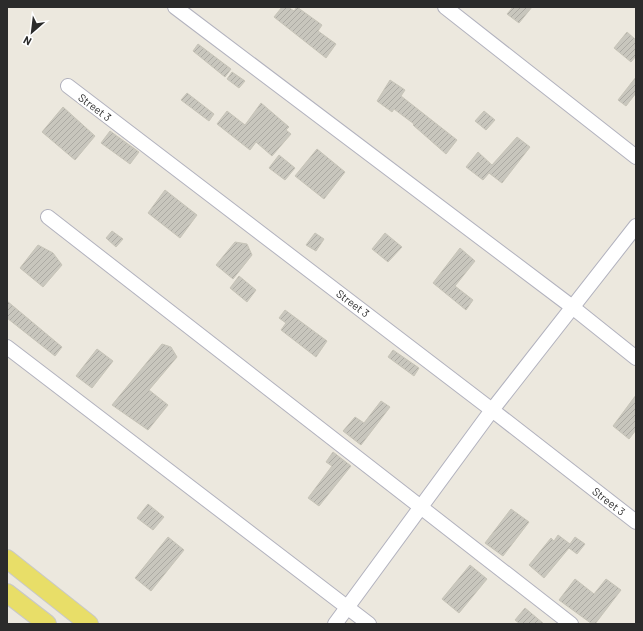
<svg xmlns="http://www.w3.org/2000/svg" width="643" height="631" viewBox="0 0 643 631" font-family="Barlow,sans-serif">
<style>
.building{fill:url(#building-hatch);stroke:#c7c4b8}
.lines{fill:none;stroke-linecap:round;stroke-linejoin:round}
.minor-casing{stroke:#b2b2be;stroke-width:16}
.major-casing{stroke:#c8c8c8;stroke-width:20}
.minor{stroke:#fff;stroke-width:14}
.major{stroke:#e8de68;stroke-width:18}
.labels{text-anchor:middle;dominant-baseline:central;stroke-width:4;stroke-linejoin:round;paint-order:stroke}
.street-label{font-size:11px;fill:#2b2b2b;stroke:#fff}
</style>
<defs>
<pattern id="building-hatch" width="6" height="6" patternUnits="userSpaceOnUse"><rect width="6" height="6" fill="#c8c6bd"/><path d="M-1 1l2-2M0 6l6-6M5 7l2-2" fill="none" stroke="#acaaa3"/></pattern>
</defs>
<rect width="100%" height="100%" fill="#ece8de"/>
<g class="building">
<path d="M282,7h6l6,4 3,-4 25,18 -4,6 18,13 -10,14 -52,-41z"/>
<path d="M513,7h19l-13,16 -12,-9z"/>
<path d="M627,32l9,8v16l-5,6 -17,-14z"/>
<path d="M198,44l33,25 -6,8 -32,-26z"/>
<path d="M232,72l13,9 -6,7 -12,-9z"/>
<path d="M636,77v16l-10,13 -8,-6z"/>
<path d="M390,80l15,10 -4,6 56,44 -11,14 -33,-29 1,-1 -20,-15 -2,3 -15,-11z"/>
<path d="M187,93l27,21 -5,7 -28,-21z"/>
<path d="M261,103l28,24 -3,3 5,4 -19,22 -16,-14 -6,8 -33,-26 10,-13 18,14z"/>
<path d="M63,107l32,29 -20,24 -33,-28z"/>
<path d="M484,111l11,9 -9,10 -11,-9z"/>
<path d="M110,131l29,21 -9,12 -29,-21z"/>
<path d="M517,137l13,10 -28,36 -13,-10 -6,7 -17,-13 12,-15 14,13z"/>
<path d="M317,149l28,23 -21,27 -29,-23z"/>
<path d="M279,155l16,13 -10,12 -16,-12z"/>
<path d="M165,190l32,25 -17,23 -32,-25z"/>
<path d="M112,231l11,8 -7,8 -10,-9z"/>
<path d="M315,233l9,6 -8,12 -10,-6z"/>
<path d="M385,233l17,14 -14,15 -16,-13z"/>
<path d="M235,242l12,2 5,11 -19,24 -17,-14z"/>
<path d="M38,245l15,8 9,12 -19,22 -23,-19z"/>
<path d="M460,248l15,13 -20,25 18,14 -7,10 -33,-27z"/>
<path d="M239,276l17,14 -9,12 -17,-14z"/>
<path d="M7,301l55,46 -7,9 -48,-38z"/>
<path d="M285,310l42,31 -11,16 -35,-27 5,-7 -7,-5z"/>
<path d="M162,344l9,3 6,10 -28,33 19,15 -20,25 -36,-25z"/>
<path d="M97,349l16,12 -21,27 -16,-12z"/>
<path d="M393,350l26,18 -5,8 -26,-19z"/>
<path d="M636,395v35l-7,9 -16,-13z"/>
<path d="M381,401l9,6 -29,38 -18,-14 12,-14 9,6z"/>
<path d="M333,452l18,14 -32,40 -11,-8 24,-32 -6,-4z"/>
<path d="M148,504l16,13 -11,13 -16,-12z"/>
<path d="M511,509l18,13 -26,34 -18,-13z"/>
<path d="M558,535l12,9 5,-7 10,7 -8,10 -8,-6 -25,30 -15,-13 22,-27 3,3z"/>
<path d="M168,537l16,13 -33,41 -16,-13z"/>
<path d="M470,565l17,14 -28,34 -17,-14z"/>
<path d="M575,579l19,15 12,-15 15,11 -26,34h-3l-33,-24z"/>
<path d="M525,608l19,16h-24l-5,-4z"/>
</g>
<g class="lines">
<defs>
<g id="minor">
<path d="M175,7l396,299 65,52"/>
<path d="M445,7l191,150"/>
<path d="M68,86l424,324 144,112"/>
<path d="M48,217l523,407"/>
<path d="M7,347l362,277"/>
<path d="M335,624l157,-214 144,-184"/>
</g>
<g id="major">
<path d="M7,559l82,65"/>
<path d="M7,593l40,31"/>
</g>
</defs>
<use href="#minor" class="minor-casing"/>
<use href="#major" class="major-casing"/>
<use href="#minor" class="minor"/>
<use href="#major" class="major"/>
</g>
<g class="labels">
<g class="street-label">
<text transform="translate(95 107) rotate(37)">Street 3</text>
<text transform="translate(353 303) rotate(37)">Street 3</text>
<text transform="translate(609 501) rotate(38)">Street 3</text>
</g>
</g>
<rect width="643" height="631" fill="none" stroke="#2b2b2b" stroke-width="16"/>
<g transform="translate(32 32) rotate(208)" stroke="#ffffff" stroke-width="3" paint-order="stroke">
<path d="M0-3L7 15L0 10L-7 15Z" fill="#2b2b2b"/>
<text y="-6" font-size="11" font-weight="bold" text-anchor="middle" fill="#2b2b2b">N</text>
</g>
</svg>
